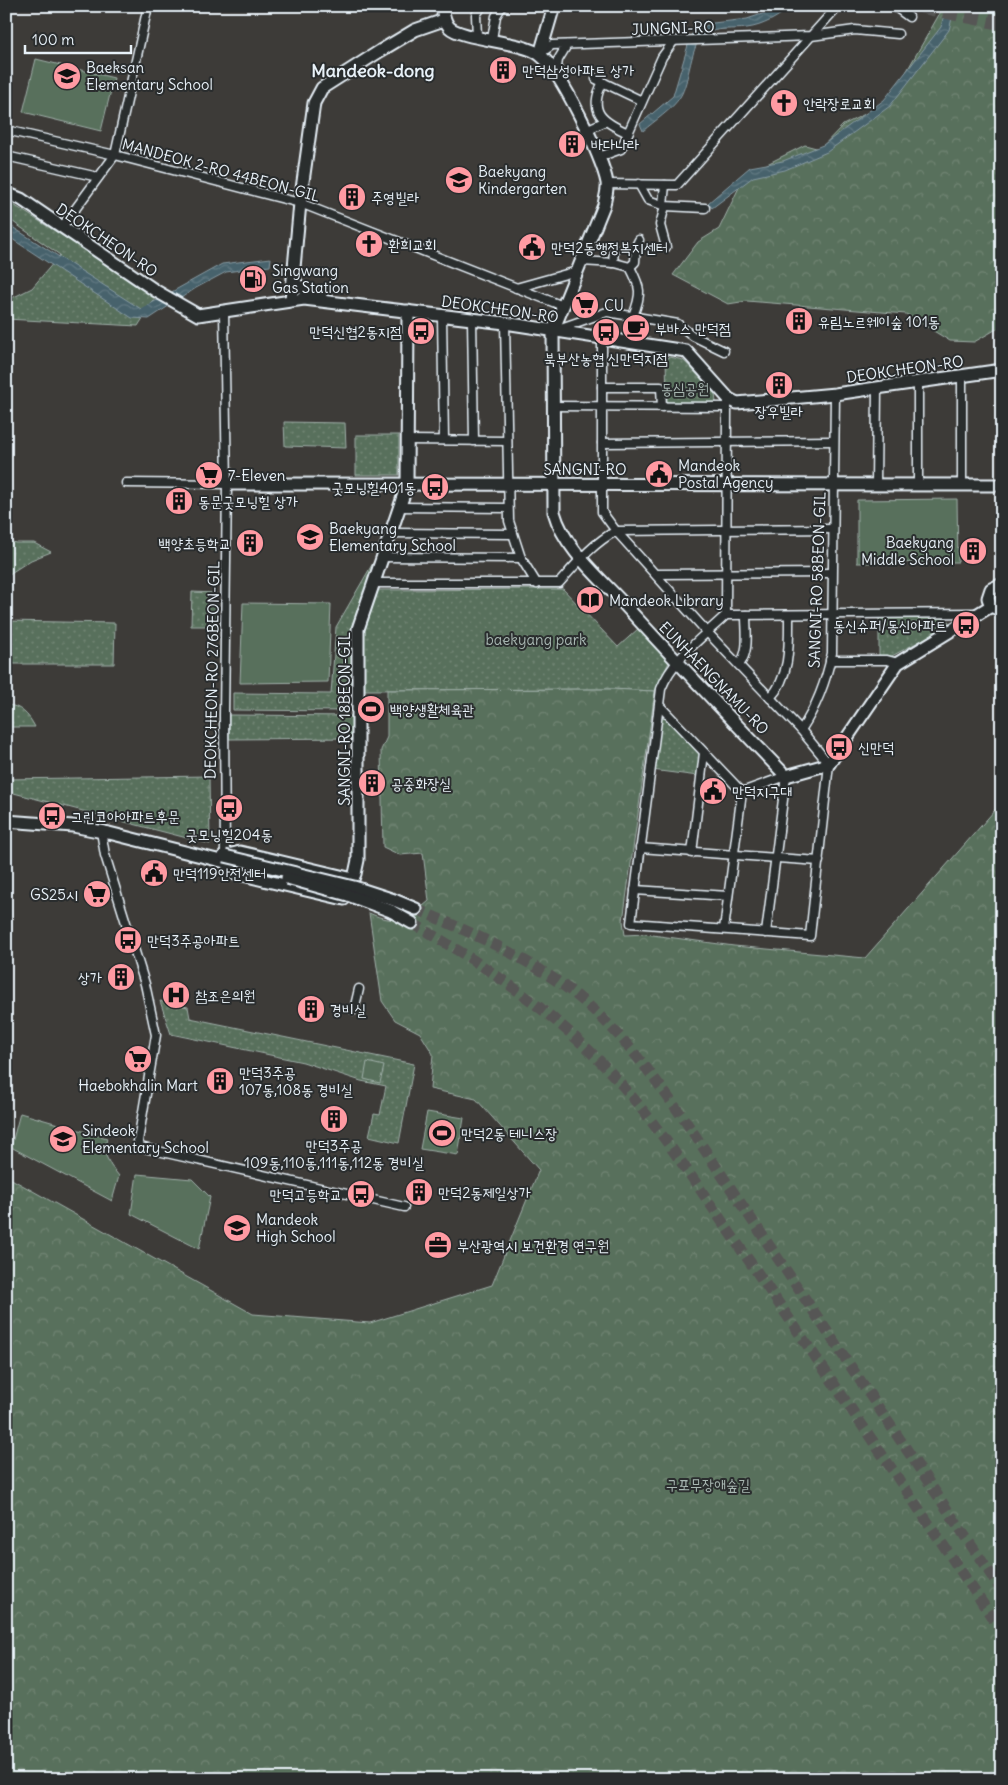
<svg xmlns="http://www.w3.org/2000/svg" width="1008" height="1785" viewBox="0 0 1008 1785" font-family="Delius,'Poor Story',sans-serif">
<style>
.grass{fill:url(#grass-dots);stroke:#a0b0aa}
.forest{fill:url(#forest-crowns);stroke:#a0b0aa}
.garden{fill:#59705c;stroke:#a0b0aa}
.water{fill:url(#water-waves);stroke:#879ba4}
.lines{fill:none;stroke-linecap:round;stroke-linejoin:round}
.secondary-tunnel{stroke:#575655;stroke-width:11;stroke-dasharray:11 5.5;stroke-linecap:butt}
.highway-tunnel{stroke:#575655;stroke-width:15;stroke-dasharray:15 8;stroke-linecap:butt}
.street-casing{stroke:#e8f1f8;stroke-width:11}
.secondary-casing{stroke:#e8f1f8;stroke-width:15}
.street{stroke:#2a2d2e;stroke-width:8}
.secondary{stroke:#2a2d2e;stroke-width:11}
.secondary-bridge-casing{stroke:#e8f1f8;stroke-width:15;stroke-linecap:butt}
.secondary-bridge{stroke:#2a2d2e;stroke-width:11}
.labels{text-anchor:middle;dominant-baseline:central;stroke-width:4;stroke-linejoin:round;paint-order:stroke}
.street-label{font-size:15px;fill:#e8f1f8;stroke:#2a2d2e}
.poi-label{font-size:15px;fill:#e8f1f8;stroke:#2a2d2e;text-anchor:start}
.park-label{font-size:15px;fill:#a8b7b2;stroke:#2a2d2e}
.quarter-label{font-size:18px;font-weight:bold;fill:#e8f1f8;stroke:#2a2d2e}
</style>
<defs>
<pattern id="grass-dots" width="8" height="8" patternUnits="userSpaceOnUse" patternTransform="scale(1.25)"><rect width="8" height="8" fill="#59705c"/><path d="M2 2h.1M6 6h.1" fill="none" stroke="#718574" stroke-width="1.8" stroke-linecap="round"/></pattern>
<pattern id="forest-crowns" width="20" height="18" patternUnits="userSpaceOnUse" patternTransform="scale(1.25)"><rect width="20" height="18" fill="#59705c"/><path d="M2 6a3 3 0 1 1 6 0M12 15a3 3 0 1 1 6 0" fill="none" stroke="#718574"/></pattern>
<pattern id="water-waves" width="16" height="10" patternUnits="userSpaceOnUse" patternTransform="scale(1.25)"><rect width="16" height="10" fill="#47626c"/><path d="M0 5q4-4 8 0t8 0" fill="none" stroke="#627982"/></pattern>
</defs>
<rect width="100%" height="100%" fill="#3d3b38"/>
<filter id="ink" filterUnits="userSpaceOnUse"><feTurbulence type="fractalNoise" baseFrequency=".02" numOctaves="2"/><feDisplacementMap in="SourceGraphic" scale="10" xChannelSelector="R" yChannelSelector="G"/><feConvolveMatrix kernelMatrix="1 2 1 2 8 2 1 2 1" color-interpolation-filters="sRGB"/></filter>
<g filter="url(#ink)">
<g class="grass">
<path d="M6,200l151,96 -19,30 -132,-7v-18l26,-13 28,-33 -54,-38z"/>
<path d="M670,357l13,3 32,33 1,10 -3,2 -46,1 -1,-48z"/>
<path d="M284,422l61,1 1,25 -61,-2z"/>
<rect x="356" y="435" width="43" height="40"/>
<path d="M6,541l10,2h18l17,9 -20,8 -25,16z"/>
<path d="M377,556l-25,70v54l-5,14 1,17 -115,-1v-17l98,1 5,-67z"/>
<path d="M563,589l55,58 21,-19 31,32 -15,31 -45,-2 -247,1 1,-59 14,-41z"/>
<path d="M192,592l24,1 1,33h-26z"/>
<path d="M946,617l4,8 -60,32h-11v-39z"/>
<path d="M6,621l109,2 -1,41h-108z"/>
<path d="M6,705c14,0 23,10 29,22h-29z"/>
<path d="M661,714l4,1 35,37 -2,24 -46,-6z"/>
<path d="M229,715l129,1v22l-129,1z"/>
<path d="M209,776l1,68 -204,-53v-12z"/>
<path d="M160,1001l28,6 2,11 224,46 -15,79 -30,-7 5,-22 6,1 6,-29 -25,-5 -58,-19 -132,-28z"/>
</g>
<g class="forest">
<path d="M944,6h58v320l-28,16 -24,-1 -44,-27 -159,-13 -19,3 -55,-29 25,-33 21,-13 26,-54 60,-30 15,4 23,-24 46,-23z"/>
<path d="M610,689l45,2 -32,230 2,14 20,-1 89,12 131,12 137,-156v977h-996v-603l247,138 117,9 122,-38 47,-115 -63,-71 -46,-10 3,-35 -13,-21 -25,-13 -13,-19 -13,-88c27,12 38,7 60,-12l-6,-48 -23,2 -17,-8 -2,-97 6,-13v-47z"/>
</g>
<g class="garden">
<path d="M36,59l78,19 -13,53 -78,-19z"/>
<path d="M957,499l1,63 -101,1v-63z"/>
<path d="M243,603l88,1 -3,78 -88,1z"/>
<path d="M367,1062l17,4 -4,17 -16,-4z"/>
<path d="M427,1112l37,6 -6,37 -38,-6z"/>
<path d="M20,1113l87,25 -3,14 7,14 8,10 -7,25 -101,-54z"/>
<path d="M137,1174l55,5 18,18 -11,52 -68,-35z"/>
</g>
<g class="water">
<path d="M777,6h14c-12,11 -28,20 -44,22 -14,2 -30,-1 -42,6 -15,9 -15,48 -25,63 -8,13 -26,24 -37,34l-3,-7 33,-28 18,-61 9,-7 13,-5 34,-4 27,-9z"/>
<path d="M946,6h9l-6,24 -59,76 -63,46 -42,18 -32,7 -41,31 -4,-5 42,-36 33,-6 40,-16 61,-45 57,-73z"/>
<path d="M6,223l135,86 81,-45 49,-6 -1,8 -44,6 -30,16 -47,31 -17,-1 -126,-83z"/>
</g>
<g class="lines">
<g class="secondary-tunnel">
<path d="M416,909c68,29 137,59 189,112 31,31 56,66 81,101l316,469"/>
<path d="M412,923c73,42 143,89 201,152 49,54 89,118 130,177 88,126 173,253 259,380"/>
</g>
<g class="highway-tunnel">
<path d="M921,6l81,17"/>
<path d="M1000,6l2,1"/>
</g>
<defs>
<g id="street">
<path d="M894,6l15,11"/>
<path d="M477,36l-1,-21 6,-9"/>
<path d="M492,39l4,-23 6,-10"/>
<path d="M541,53l11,-8 259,-9 27,-30"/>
<path d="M556,74l2,-14 9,-15"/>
<path d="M596,79l46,22"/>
<path d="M603,82c-16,30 0,40 25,51"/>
<path d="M6,130l109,25 185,48 263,103"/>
<path d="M586,130l18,-8"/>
<path d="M6,156l92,21"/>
<path d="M599,157l22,-8 41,-92 11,-15"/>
<path d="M607,184l70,1 134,-149 44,-6 43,4"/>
<path d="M639,184l9,16 17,6 40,2"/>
<path d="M663,205l2,-20"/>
<path d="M665,206l-5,19 6,22"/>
<path d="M62,227l53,-72 33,-149"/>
<path d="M581,261l34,2 15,4c11,21 12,26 3,49"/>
<path d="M613,263l1,-14"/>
<path d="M630,267l5,-5 1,-16 3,-6"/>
<path d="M516,288l61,-17"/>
<path d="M224,312l3,172 -3,231 1,141"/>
<path d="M442,316l2,124"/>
<path d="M472,319l2,122"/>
<path d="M505,323l4,198 12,37 16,26"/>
<path d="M555,330l52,-18 71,12 15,12 31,15"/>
<path d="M602,338v174l14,19 92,102 93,97 28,34 -19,172 -179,-13 30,-234c12,-31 42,-52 65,-74l252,-2"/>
<path d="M602,387h59l1,20"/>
<path d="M552,406l175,1"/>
<path d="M407,440l100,1"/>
<path d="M602,443l232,-2"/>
<path d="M126,483l101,1"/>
<path d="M876,485l1,-97"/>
<path d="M918,486v-104"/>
<path d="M962,486v-111"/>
<path d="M399,507l109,1"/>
<path d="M391,533l120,1"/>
<path d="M383,557l138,1"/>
<path d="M656,574l176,-1"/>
<path d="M374,583h185c17,-19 34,-40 57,-52l217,-2"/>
<path d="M726,615l1,-208 2,-8"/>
<path d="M830,660h57l11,3"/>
<path d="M739,665c11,-14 7,-32 7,-50"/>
<path d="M770,698c21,-22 19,-55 19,-83"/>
<path d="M659,705l83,87"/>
<path d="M801,730c16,-24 25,-48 31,-77l3,-259"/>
<path d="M742,792l44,-16 -20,157"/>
<path d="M101,831l4,24 40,129 11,51 -18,106 2,6 264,60"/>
<path d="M640,848l179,13"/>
<path d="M692,853l12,-100"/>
<path d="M635,890l93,6"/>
<path d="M724,929l18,-137"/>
<path d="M354,1010l5,-21"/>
</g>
<g id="secondary">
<path d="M442,6c1,8 2,15 7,21 13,13 74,14 91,28 20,15 63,103 67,128 1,7 -2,15 -3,22l-51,126 1,181c10,36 43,63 68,90 54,59 109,117 164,174l43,-12 69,-101 93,-57"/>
<path d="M540,54l14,-48"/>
<path d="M6,193l15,6 135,92 42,24 106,-16 201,24 181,28 43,48 8,4 98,-9 167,-24"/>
<path d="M294,276l2,8 15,10 10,2"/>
<path d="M291,300l9,-97 14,-100 8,-15 58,-37 35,-21 29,-10"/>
<path d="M227,484l775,1"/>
<path d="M1002,584l-11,5 -3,9 3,8 11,5"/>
<path d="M6,821l67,5 35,7"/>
<path d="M101,831l124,31 9,11 110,26 11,-25 3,-14v-231l49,-144 1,-174"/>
<path d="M224,856l16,-4 113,27"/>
<path d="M394,900l22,9"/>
<path d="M391,911l21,12"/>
</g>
</defs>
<use href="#street" class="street-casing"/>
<use href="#secondary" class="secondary-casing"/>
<use href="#street" class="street"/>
<use href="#secondary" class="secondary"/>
<defs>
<g id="secondary-bridge">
<path d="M225,856l129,31 40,13"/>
<path d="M287,878l61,17 43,16"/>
</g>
</defs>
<use href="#secondary-bridge" class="secondary-bridge-casing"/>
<use href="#secondary-bridge" class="secondary-bridge"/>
</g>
</g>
<defs>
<symbol id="building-disc" viewBox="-11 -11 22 22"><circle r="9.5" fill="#ff9aa2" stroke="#2a2d2e"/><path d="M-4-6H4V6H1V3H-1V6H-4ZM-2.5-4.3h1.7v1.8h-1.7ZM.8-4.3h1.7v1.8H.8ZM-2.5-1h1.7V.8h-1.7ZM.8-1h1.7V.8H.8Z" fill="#111"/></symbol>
<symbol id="school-disc" viewBox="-11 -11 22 22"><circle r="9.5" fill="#ff9aa2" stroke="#2a2d2e"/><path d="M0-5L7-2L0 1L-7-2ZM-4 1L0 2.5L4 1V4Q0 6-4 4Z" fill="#111"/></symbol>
<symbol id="church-disc" viewBox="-11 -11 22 22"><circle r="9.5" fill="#ff9aa2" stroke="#2a2d2e"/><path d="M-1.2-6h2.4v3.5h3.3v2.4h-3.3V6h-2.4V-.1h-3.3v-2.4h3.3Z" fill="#111"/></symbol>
<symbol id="civic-disc" viewBox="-11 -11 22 22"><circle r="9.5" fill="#ff9aa2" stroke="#2a2d2e"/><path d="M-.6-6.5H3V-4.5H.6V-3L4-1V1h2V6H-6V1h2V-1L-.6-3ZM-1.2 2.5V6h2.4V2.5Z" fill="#111"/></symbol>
<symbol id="fuel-disc" viewBox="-11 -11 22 22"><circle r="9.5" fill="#ff9aa2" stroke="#2a2d2e"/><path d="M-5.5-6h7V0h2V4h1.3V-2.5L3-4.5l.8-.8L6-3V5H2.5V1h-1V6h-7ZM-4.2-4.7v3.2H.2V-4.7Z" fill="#111"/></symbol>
<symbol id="supermarket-disc" viewBox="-11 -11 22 22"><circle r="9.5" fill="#ff9aa2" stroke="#2a2d2e"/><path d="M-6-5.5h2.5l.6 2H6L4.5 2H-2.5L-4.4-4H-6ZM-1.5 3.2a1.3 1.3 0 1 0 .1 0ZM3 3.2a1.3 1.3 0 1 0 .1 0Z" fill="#111"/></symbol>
<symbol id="cafe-disc" viewBox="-11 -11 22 22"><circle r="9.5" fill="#ff9aa2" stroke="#2a2d2e"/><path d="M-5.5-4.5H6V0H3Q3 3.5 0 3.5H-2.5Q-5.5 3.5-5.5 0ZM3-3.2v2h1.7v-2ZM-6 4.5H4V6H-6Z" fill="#111"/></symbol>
<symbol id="bus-disc" viewBox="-11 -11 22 22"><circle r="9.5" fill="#ff9aa2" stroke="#2a2d2e"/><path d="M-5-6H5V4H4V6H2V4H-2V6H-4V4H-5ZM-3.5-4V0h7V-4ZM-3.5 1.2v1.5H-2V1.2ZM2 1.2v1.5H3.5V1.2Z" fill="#111"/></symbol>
<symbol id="library-disc" viewBox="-11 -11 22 22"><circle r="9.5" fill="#ff9aa2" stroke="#2a2d2e"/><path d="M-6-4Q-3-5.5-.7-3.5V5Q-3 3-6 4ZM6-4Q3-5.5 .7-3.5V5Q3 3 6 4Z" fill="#111"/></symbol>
<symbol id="stadium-disc" viewBox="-11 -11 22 22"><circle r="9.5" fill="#ff9aa2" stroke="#2a2d2e"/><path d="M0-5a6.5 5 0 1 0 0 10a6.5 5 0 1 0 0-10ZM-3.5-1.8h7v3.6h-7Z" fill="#111"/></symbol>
<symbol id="hospital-disc" viewBox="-11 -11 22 22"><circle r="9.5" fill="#ff9aa2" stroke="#2a2d2e"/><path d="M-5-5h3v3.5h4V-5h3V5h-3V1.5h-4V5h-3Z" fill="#111"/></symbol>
<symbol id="office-disc" viewBox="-11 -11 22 22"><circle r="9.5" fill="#ff9aa2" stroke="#2a2d2e"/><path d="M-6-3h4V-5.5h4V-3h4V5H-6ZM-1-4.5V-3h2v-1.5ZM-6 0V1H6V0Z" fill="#111"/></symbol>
</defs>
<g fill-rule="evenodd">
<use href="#building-disc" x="487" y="54" width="32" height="32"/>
<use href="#school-disc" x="51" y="60" width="32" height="32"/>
<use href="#church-disc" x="768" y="87" width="32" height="32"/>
<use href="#building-disc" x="556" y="128" width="32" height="32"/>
<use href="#school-disc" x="443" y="164" width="32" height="32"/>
<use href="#building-disc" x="336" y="181" width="32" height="32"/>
<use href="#church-disc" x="353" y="228" width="32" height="32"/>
<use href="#civic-disc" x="516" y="231" width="32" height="32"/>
<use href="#fuel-disc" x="237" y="263" width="32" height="32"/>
<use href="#supermarket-disc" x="569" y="289" width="32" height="32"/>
<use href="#building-disc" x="783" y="305" width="32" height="32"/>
<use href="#cafe-disc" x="620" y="312" width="32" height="32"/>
<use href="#bus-disc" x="405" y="315" width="32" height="32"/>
<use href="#bus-disc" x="590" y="316" width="32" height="32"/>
<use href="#building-disc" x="763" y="369" width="32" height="32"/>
<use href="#civic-disc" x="643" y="458" width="32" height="32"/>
<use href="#supermarket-disc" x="193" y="459" width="32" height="32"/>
<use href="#bus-disc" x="419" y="471" width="32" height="32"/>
<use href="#building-disc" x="163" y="485" width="32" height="32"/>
<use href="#school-disc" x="294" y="521" width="32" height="32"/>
<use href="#building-disc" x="234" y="527" width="32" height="32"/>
<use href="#building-disc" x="957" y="535" width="32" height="32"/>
<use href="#library-disc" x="574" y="584" width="32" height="32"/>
<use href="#bus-disc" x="950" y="609" width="32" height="32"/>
<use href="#stadium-disc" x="355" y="693" width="32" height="32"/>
<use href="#bus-disc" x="823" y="731" width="32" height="32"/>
<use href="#building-disc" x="356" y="767" width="32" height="32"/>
<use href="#civic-disc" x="697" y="775" width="32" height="32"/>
<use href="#bus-disc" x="213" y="792" width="32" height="32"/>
<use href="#bus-disc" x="36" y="800" width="32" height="32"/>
<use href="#civic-disc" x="138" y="857" width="32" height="32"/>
<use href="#supermarket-disc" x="81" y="878" width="32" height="32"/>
<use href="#bus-disc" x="112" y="924" width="32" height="32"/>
<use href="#building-disc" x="105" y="961" width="32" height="32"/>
<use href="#hospital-disc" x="160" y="979" width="32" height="32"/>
<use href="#building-disc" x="295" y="993" width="32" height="32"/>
<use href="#supermarket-disc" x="122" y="1043" width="32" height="32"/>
<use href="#building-disc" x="204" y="1065" width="32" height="32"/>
<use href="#building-disc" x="318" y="1103" width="32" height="32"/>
<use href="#stadium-disc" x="426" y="1117" width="32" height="32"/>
<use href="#school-disc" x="47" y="1123" width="32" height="32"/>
<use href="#building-disc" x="403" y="1176" width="32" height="32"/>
<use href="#bus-disc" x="345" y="1178" width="32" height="32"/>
<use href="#school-disc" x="221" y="1212" width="32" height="32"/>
<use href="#office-disc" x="422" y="1229" width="32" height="32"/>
</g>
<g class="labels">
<g class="street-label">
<text transform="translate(673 28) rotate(-2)">JUNGNI-RO</text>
<text transform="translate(221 170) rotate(15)">MANDEOK 2-RO 44BEON-GIL</text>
<text transform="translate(107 240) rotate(34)">DEOKCHEON-RO</text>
<text transform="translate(500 309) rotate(8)">DEOKCHEON-RO</text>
<text transform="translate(905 369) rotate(-8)">DEOKCHEON-RO</text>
<text x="585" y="469">SANGNI-RO</text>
<text transform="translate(817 580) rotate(-88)">SANGNI-RO 58BEON-GIL</text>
<text transform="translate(212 670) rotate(-89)">DEOKCHEON-RO 276BEON-GIL</text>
<text transform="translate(714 678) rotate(46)">EUNHAENGNAMU-RO</text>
<text transform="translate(344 719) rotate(-90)">SANGNI-RO 18BEON-GIL</text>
</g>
<g class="poi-label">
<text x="86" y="67">Baeksan<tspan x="86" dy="17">Elementary School</tspan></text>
<text x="522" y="70">만덕삼성아파트 상가</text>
<text x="803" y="103">안락장로교회</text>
<text x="591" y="144">바다나라</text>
<text x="478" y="171">Baekyang<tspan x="478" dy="17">Kindergarten</tspan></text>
<text x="371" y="197">주영빌라</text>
<text x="388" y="244">환희교회</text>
<text x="551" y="247">만덕2동행정복지센터</text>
<text x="272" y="270">Singwang<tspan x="272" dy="17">Gas Station</tspan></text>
<text x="604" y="305">CU</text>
<text x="818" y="321">유림노르웨이숲 101동</text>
<text x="655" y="328">부바스 만덕점</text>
<text x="402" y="331" text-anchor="end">만덕신협2동지점</text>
<text x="606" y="358" text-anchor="middle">북부산농협 신만덕지점</text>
<text x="779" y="411" text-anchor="middle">장우빌라</text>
<text x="678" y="465">Mandeok<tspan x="678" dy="17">Postal Agency</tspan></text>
<text x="228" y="475">7-Eleven</text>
<text x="416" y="487" text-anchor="end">굿모닝힐401동</text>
<text x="198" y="501">동문굿모닝힐 상가</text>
<text x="329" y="528">Baekyang<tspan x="329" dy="17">Elementary School</tspan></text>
<text x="954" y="542" text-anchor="end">Baekyang<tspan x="954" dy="17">Middle School</tspan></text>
<text x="231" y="543" text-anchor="end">백양초등학교</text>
<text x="609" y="600">Mandeok Library</text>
<text x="947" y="625" text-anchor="end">동신슈퍼/동신아파트</text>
<text x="390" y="709">백양생활체육관</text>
<text x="858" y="747">신만덕</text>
<text x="391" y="783">공중화장실</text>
<text x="732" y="791">만덕지구대</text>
<text x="71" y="816">그린코아아파트후문</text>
<text x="229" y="834" text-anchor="middle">굿모닝힐204동</text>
<text x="173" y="873">만덕119안전센터</text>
<text x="78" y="894" text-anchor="end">GS25시</text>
<text x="147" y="940">만덕3주공아파트</text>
<text x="102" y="977" text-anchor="end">상가</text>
<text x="195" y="995">참조은의원</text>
<text x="330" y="1009">경비실</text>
<text x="239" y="1072">만덕3주공<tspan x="239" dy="17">107동,108동 경비실</tspan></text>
<text x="138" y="1085" text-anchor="middle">Haebokhalin Mart</text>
<text x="82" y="1130">Sindeok<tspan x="82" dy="17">Elementary School</tspan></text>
<text x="461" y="1133">만덕2동 테니스장</text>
<text x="334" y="1145" text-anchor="middle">만덕3주공<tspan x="334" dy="17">109동,110동,111동,112동 경비실</tspan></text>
<text x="438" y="1192">만덕2동제일상가</text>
<text x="342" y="1194" text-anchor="end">만덕고등학교</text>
<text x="256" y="1219">Mandeok<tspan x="256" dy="17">High School</tspan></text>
<text x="457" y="1245">부산광역시 보건환경 연구원</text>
</g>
<g class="park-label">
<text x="685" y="388">동심공원</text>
<text x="536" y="639">baekyang park</text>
<text x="708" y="1484">구포무장애숲길</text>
</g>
<g class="quarter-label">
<text x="373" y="70">Mandeok-dong</text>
</g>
</g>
<rect width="1008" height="1785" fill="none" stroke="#2a2d2e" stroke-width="25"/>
<rect x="12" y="12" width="983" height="1760" fill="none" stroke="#e8f1f8" stroke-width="2" filter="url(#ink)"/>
<path d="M25 45v8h106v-8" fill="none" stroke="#e8f1f8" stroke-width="2.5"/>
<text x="32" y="45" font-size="15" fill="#e8f1f8" stroke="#2a2d2e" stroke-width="4" paint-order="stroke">100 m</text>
</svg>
